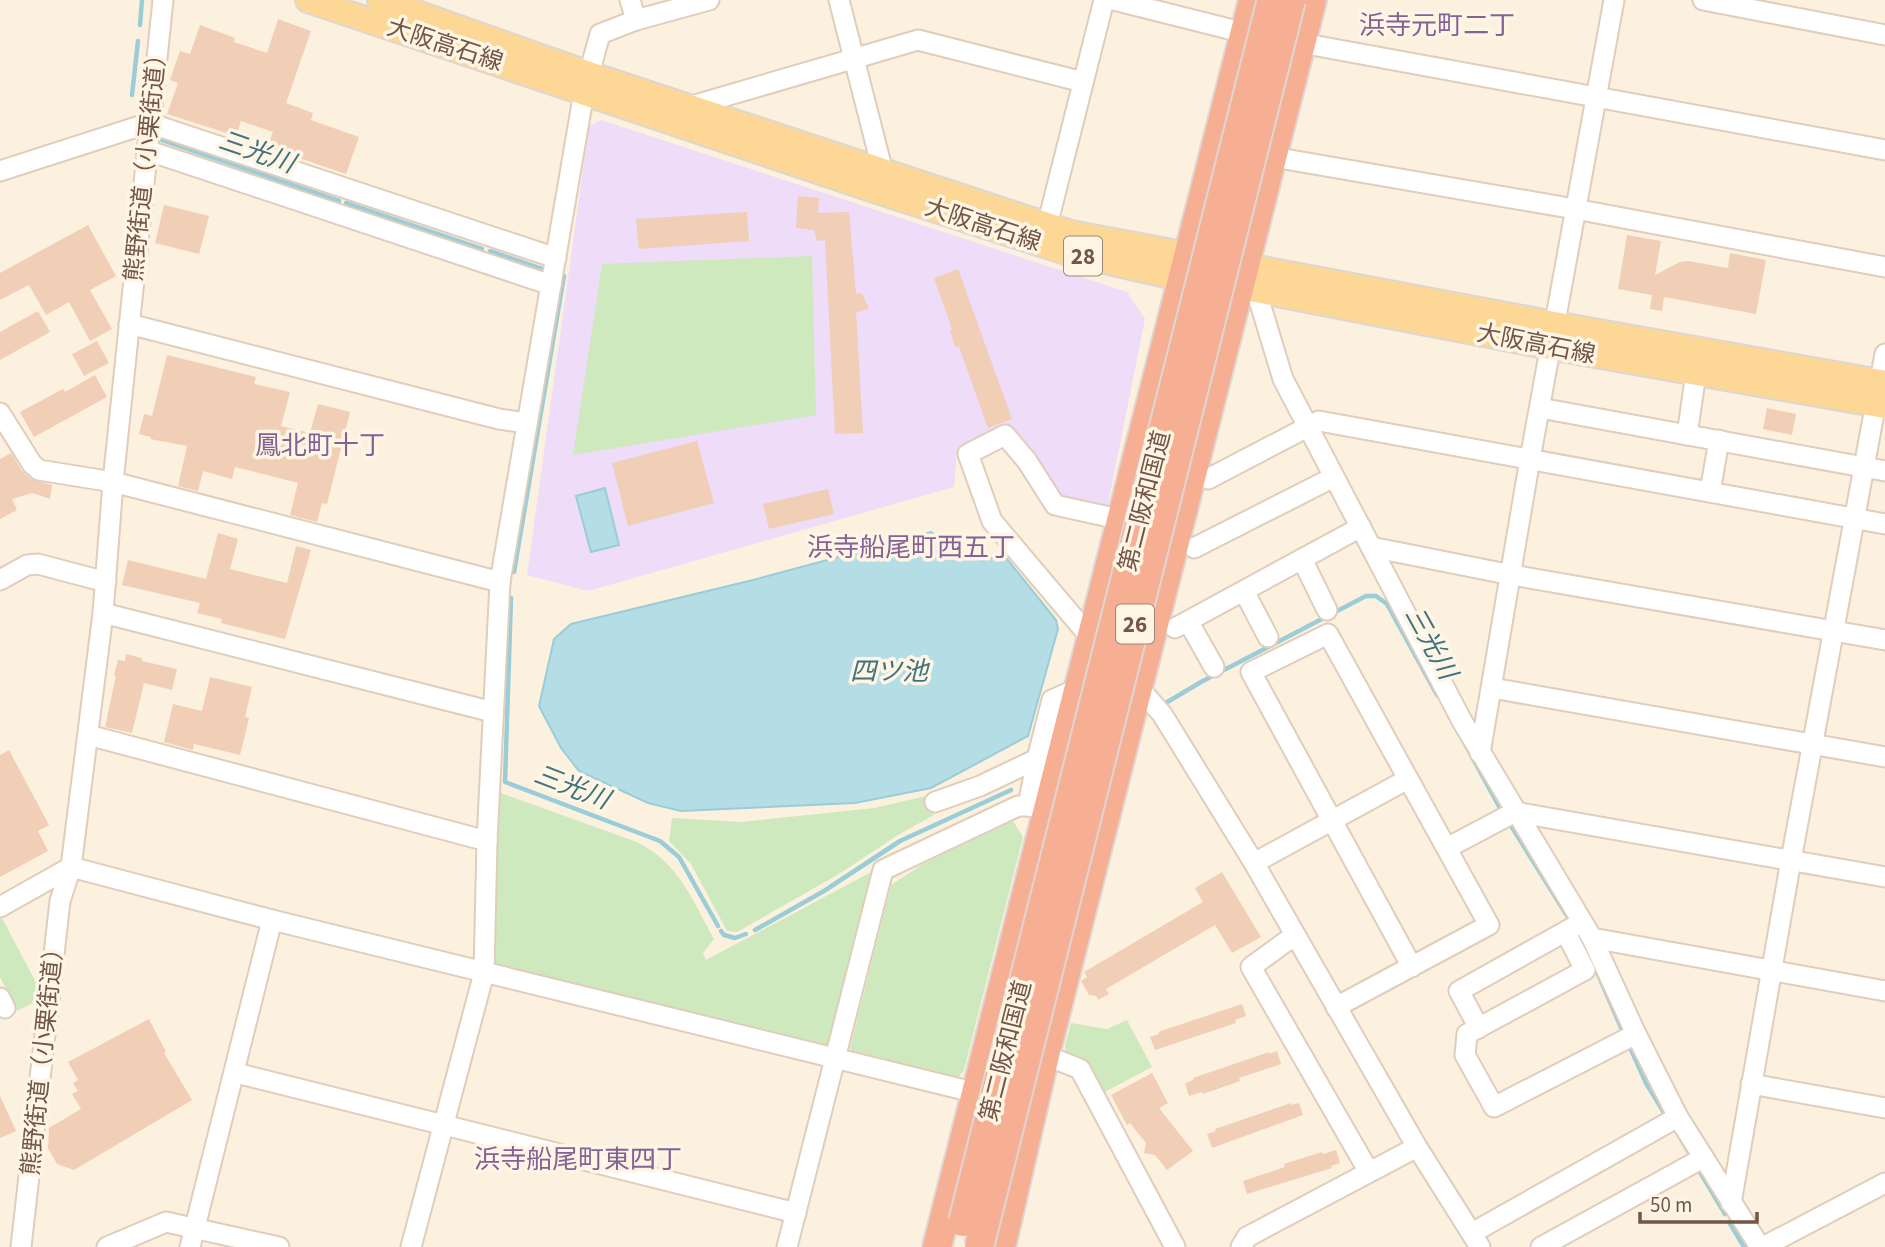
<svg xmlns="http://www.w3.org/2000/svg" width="1885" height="1247" viewBox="0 0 1885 1247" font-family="'Source Sans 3','Noto Sans JP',sans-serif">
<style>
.education{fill:#eedcf8}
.green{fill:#cfe9be}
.water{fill:#b4dde5;stroke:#9acdd7;stroke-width:2}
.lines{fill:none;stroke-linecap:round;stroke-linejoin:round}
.stream{stroke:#9acdd7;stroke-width:4.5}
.building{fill:#f1ceb6}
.minor-casing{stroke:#e0cdbb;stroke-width:23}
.major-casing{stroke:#ddd6d3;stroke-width:28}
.highway-casing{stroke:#ddd6d3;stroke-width:32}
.minor{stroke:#fff;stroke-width:19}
.major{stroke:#fcd796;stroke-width:24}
.highway{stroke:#f7af94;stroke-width:28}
.highway-bridge-casing{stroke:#ddd6d3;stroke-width:32;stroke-linecap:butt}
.highway-bridge{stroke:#f7af94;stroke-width:28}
.labels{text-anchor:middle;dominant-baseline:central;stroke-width:7;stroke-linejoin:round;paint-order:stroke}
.shield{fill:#fff5e4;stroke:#9c8676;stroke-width:2}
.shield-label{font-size:23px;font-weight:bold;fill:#725647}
.street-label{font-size:24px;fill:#725647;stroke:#fff5e4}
.neighbourhood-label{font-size:26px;fill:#856295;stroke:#fff5e4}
.water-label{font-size:26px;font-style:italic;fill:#3e737f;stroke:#fff5e4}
</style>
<rect width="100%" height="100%" fill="#fcf1de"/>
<path class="education" d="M601,120l526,172 18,27 -38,190 -50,-13 -50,-68 -50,24 -3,35 -366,104 -61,-16 62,-449z"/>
<g class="green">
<path d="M812,256l4,159 -243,40 29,-191z"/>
<path d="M498,792l139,50c43,22 54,56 77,97l-11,14 3,7 169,-90 -44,175 -8,4 -325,-81 -5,-7z"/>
<path d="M926,796l8,19 -36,20 -59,39 -102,58 -10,-1 -36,-67 -22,-23 3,-23 69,4 133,-14z"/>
<path d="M1013,821l10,16 -59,233 -9,12 -100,-25 -5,-9 41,-163 32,-21z"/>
<path d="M2,918l40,76 -1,5 -24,12 -17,-34v-58z"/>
<path d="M1127,1020l25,47 -51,27 -34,-33 -2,-15 6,-23 36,6z"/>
</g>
<g class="water">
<path d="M605,488l14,57 -28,7 -15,-56z"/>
<path d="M931,532l31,24 20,5 21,-7 53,66 2,9 -30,107 -97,52 -76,15 -174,8 -33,-8 -69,-32 -18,-23 -22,-42 15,-67 17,-15 182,-44z"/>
</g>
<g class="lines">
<g class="stream">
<path d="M140,25l2,-25"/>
<path d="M132,95l6,-54"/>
<path d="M162,140l177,61"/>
<path d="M346,203l136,46"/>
<path d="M490,251l52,18"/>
<path d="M514,572l50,-296 -2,-1"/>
<path d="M511,598l-6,184 155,59 19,16 39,69"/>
<path d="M1164,704l37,-22 165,-86h10l11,8 50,91"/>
<path d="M1464,742l37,68"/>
<path d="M1508,821l63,101"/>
<path d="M755,930l69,-39 76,-50 111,-51"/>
<path d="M721,931l3,4 11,3 11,-4"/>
<path d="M1577,933l10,17"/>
<path d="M1591,958l32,74"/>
<path d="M1628,1043l18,40 20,33"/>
<path d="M1681,1139l10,17"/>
<path d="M1697,1167l28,47"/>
<path d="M1729,1222l15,25"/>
</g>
</g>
<g class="building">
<path d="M278,19l33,12 -25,72 27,10 -2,7 48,17 -13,37 -79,-27 6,-15 -32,-11 -5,15 -69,-22 11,-31 -8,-3 10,-29 10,3 10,-29 35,13 -1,4 33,11z"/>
<path d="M798,196l21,2 -1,15 31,-1 7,81 6,1 7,14 -13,5 7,120 -28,1 -10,-194 -8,1 -3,-11 -18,-2z"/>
<path d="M164,205l45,11 -10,38 -44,-11z"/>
<path d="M747,212l2,29 -110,8 -3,-30z"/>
<path d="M88,225l28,51 -26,14 22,39 -22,12 -21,-39 -23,13 -17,-30 -29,15v-27z"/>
<path d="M1627,235l34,6 -6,34 25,-13 8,-1 40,7 2,-15 36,7 -10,54 -92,-17 -2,14 -12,-2 2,-14 -34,-6z"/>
<path d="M958,269l54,150 -24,9 -29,-81h-4l-5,-17 2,-1 -18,-51z"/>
<path d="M38,311l12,21 -50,28v-28z"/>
<path d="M97,341l12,22 -25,13 -12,-22z"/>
<path d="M167,355l89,22 -2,7 36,8 -9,34 29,7 8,-29 32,8 -23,92 -5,-1 -5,19 -27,-7 8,-32 -63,-16 -3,12 -29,-8 -5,20 -20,-5 9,-40 -37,-7 1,-2 -12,-3 5,-20 8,2z"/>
<path d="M95,375l12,22 -73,40 -14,-25 43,-23 2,3z"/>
<path d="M1767,408l29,6 -4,21 -29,-6z"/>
<path d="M697,441l17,62 -86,23 -16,-63z"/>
<path d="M11,453l11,18 9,8 21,6 -2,14 -18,-6 -20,6 5,11 -17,9v-60z"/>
<path d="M828,489l6,25 -65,15 -6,-25z"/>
<path d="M218,533l20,6 -8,30 57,14 9,-37 15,4 -26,89 -64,-16 1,-4 -25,-6 3,-10 -78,-18 6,-25 78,19z"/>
<path d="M126,654l16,4v3l35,8 -5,21 -28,-7 -12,50 -27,-6 11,-51 -2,-1 4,-15 7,1z"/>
<path d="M210,677l42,10 -7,30 4,1 -9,37 -46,-11 -1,6 -29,-8 9,-38 29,7z"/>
<path d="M9,750l40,75 -11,6 10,20 -48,26v-122z"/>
<path d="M1222,872l39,65 -29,16 -17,-28 -109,64 3,5 -11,6 -2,-4 -7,-1 -8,-14 6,-4 -3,-5 119,-70 -8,-14z"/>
<path d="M1242,1004l4,12 -11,4 1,3 -81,27 -5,-13 9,-3 -1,-2z"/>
<path d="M149,1019l17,33 -2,1 28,47 -118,70 -17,-6 -9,-16 1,-20 32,-19 -9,-15 6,-3 -5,-8 5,-3 -10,-18z"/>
<path d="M1277,1051l4,13 -42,14 1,3 -37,13 -1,-2 -13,4 -4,-13 9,-3 -1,-2 76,-26v2z"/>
<path d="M1152,1073l16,30 -9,5 34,43 -26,19 -12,-15 -11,-2 2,-10 -16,-20 -3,2 -16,-30z"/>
<path d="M0,1096l16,35 -16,7z"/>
<path d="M1291,1103v2l8,-2 4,12 -91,33 -5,-14 9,-3 -1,-2z"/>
<path d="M1336,1150l4,13 -9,3 1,2 -85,26 -4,-13 42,-14 -1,-3 38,-12 1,2z"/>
</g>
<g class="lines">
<defs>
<g id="minor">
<path d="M630,0l6,20"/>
<path d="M839,0l44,172 -2,8"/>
<path d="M1114,0l131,33"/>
<path d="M1703,0l182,35"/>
<path d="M1301,43l584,107"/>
<path d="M688,107l230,-67 165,42"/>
<path d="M146,150l405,135"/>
<path d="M1273,157l302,52 310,58"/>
<path d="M0,171l149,-48 407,135"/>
<path d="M1047,226l57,-226"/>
<path d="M1256,290l27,89 179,342 130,217 44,96 42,83 82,130"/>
<path d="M129,324l370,95 28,4"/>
<path d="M1540,408l345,63"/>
<path d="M0,413l32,51 7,6 74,12 387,100"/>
<path d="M1687,435l9,-62"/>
<path d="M1208,479l111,-58 566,103"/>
<path d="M1710,492l9,-52"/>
<path d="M1371,547l141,28 373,65"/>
<path d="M1194,548l140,-71"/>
<path d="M1302,559l25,51"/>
<path d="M0,580l27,-15 11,-1 68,18"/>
<path d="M1244,591l24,46"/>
<path d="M103,613l390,99"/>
<path d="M1188,621l26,46"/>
<path d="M1175,628l186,-101"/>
<path d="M1096,644l-104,-123 -24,-67 37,-19 22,26 28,44 68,15"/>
<path d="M1132,680l30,34 92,149 163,284 63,100"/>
<path d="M1492,688l393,69"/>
<path d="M88,735l399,106"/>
<path d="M1480,753l50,-294 84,-459"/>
<path d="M935,802l45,-16 57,-27"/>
<path d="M1039,808l-11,-2 9,-47 15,-59 27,-12"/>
<path d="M1447,848l68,-36 370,65"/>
<path d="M1254,863l154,-84"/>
<path d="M0,907l71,-40 201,53 705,173"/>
<path d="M1566,933l19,37 -118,64 -2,21 29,52 142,-73"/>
<path d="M1295,935l-44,32 118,205"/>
<path d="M1592,938l293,53"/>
<path d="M0,998l5,10"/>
<path d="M1336,1007l153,-82 -161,-291 -77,38 161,295"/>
<path d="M1479,1028l-20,-37 118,-66"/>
<path d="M1045,1055l35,14 95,178"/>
<path d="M236,1073l560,140"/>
<path d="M1751,1084l134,24"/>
<path d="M1731,1203l60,-343 94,-506"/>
<path d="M1472,1233l206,-116"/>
<path d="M21,1247l39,-346 11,-34 32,-254 10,-131 50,-482"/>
<path d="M107,1247l59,-25 113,25"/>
<path d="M190,1247l82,-327"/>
<path d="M411,1247l73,-274 3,-132 13,-259 84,-490 16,-58 36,-14 73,-20"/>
<path d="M787,1247l96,-377 135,-64h10"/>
<path d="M1241,1247l6,-10 170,-90"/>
<path d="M1541,1247l162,-89"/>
<path d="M1763,1247l122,-64"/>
</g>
<g id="major">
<path d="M308,0l569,191 189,61 117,27 73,11 294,57 335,59"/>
<path d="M380,0l209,74 482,159 483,91 331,59"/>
</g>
<g id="highway">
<path d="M937,1247l316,-1247"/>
<path d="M1001,1247l44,-192 267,-1055"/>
</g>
</defs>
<use href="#minor" class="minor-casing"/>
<use href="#major" class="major-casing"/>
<use href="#highway" class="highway-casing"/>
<use href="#minor" class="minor"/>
<use href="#major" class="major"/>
<use href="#highway" class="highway"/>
<defs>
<g id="highway-bridge">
<path d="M963,1222l308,-1219"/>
<path d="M979,1247l312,-1247"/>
</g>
</defs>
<use href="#highway-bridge" class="highway-bridge-casing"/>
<use href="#highway-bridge" class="highway-bridge"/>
</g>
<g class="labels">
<g class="shield">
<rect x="1064" y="236.5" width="38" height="39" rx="5"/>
<rect x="1116" y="604.5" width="38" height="39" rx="5"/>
</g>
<g class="shield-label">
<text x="1083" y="256">28</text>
<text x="1135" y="624">26</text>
</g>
<g class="street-label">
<text transform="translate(445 45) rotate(18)">大阪高石線</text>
<text transform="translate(146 162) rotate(-84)">熊野街道（小栗街道）</text>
<text transform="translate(983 225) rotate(18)">大阪高石線</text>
<text transform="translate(1536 344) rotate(11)">大阪高石線</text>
<text transform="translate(1145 501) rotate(-76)">第二阪和国道</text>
<text transform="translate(1006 1051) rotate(-76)">第二阪和国道</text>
<text transform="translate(43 1056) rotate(-84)">熊野街道（小栗街道）</text>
</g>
<g class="neighbourhood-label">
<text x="1437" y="25">浜寺元町二丁</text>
<text x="320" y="445">鳳北町十丁</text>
<text x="911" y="547">浜寺船尾町西五丁</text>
<text x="578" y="1159">浜寺船尾町東四丁</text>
</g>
<g class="water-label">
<text transform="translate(257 152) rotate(19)">三光川</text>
<text transform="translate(1431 643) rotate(61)">三光川</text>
<text x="889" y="671">四ツ池</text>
<text transform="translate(572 787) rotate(21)">三光川</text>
</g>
</g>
<path d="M1640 1212v10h117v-10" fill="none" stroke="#725647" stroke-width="3.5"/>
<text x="1650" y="1212" font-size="21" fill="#725647" stroke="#fff5e4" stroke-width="5" paint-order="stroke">50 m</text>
</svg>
